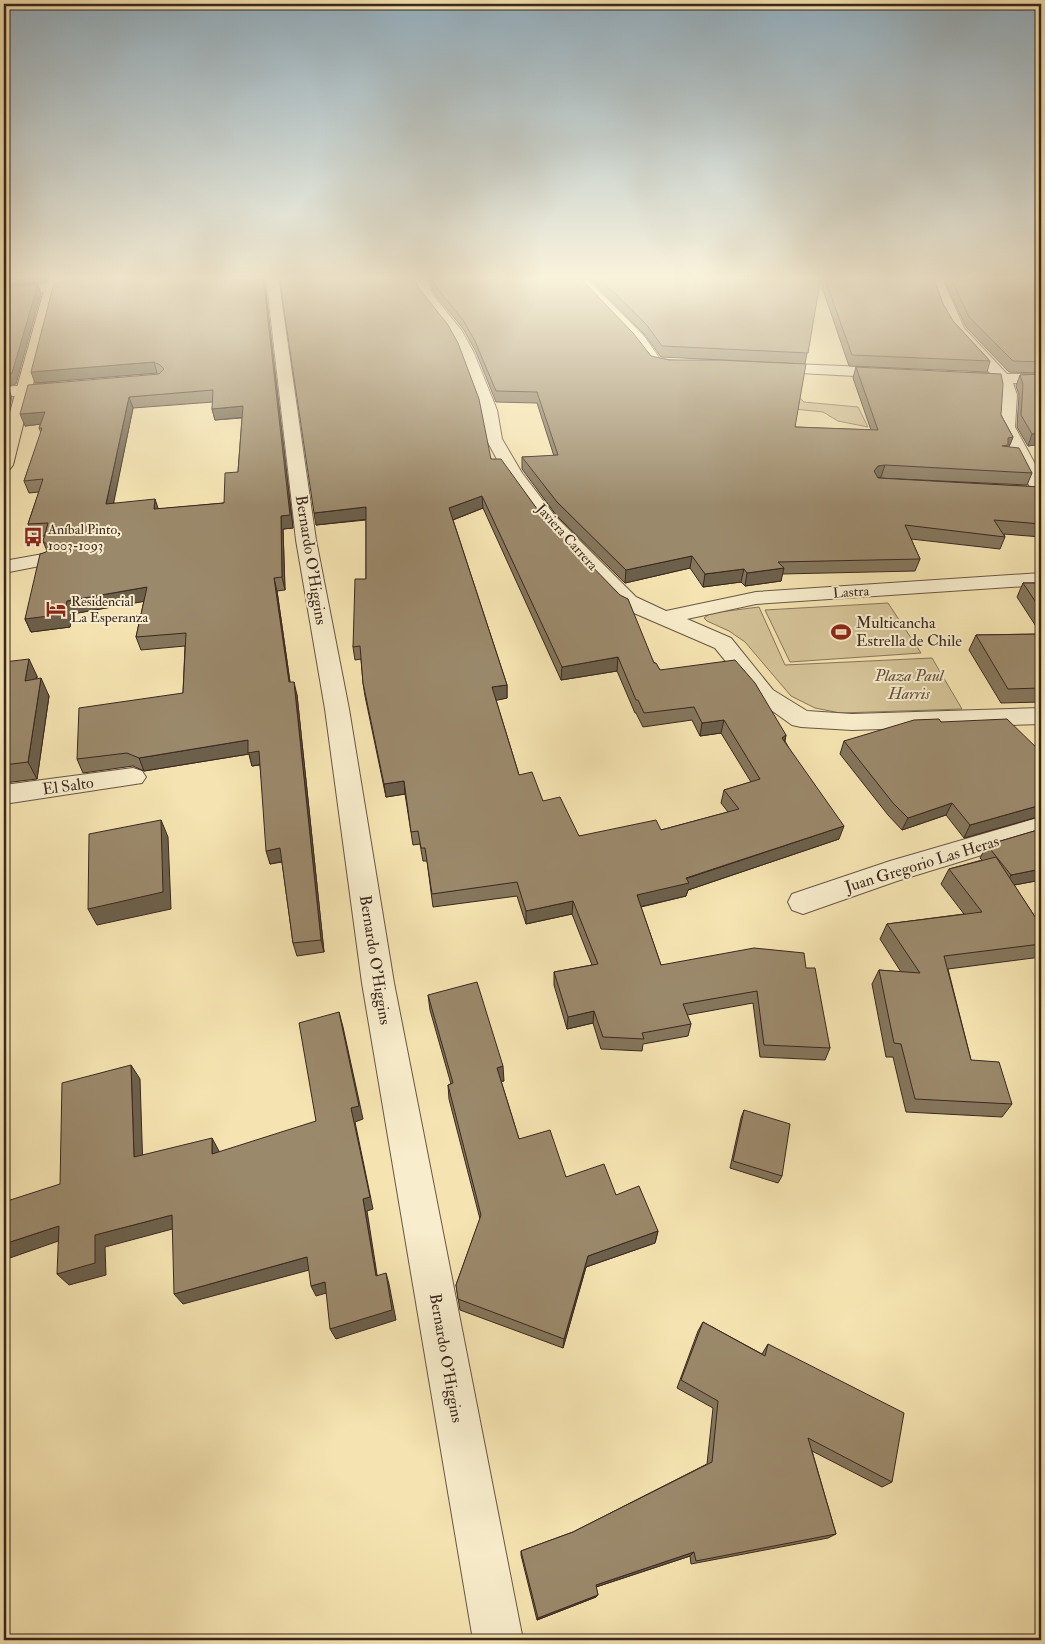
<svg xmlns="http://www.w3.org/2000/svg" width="1045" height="1644" viewBox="0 0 1045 1644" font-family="'IM FELL Double Pica',serif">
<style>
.green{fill:#d5c498;stroke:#88765c}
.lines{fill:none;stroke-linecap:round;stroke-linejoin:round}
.minor-casing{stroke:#695644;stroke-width:2}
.major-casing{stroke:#3a271f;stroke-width:2}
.minor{fill:#f8edcc;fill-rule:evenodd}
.major{fill:#f5e4b1;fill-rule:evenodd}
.wall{fill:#85765c;stroke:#3a271f;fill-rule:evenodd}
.shaded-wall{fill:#6c604b;stroke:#3a271f}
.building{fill:#9b896b;stroke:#3a271f;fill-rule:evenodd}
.labels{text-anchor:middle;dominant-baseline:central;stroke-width:4;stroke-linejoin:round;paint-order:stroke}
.far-poi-label{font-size:14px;fill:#3a271f;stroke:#f8edcc;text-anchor:start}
.far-street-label{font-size:14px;fill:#3a271f;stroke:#f8edcc}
.street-label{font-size:16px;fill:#3a271f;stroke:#f8edcc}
.poi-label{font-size:16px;fill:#3a271f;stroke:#f8edcc;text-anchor:start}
.park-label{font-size:16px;font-style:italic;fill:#614e3d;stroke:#f8edcc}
</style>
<rect width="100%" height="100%" fill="#f5e4b1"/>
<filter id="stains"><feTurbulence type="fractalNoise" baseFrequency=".004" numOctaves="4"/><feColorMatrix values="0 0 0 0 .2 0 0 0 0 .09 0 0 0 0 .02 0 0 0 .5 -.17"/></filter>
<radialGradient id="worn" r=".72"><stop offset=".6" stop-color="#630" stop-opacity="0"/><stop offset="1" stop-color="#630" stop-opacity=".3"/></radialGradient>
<g class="green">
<path d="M791,390l13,12 54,5 10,20 -30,-6 -15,-9 -58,-6z"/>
<path d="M888,603l33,50 -131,9 -25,-52z"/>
<path d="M759,607l26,58 147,-7 30,51 -122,4 -25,-5 -24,-12 -46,-54 -16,-11 -22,-10 -3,-3 7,-5z"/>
</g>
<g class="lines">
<defs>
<g id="minor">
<path d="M266,276h12l38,264 33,169 45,274 129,657h-50l-111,-657 -37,-274 -29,-169z"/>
<path d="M413,276h12l8,19 29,36 12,22 23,57 5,29 20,34 33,43 81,81 30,14 90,-19 285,-19v12l-285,19 -69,15 44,19 42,52 34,21 45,3 189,-6v16l-189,6 -51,-3 -9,-2 -35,-25 -42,-52 -95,-41 -79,-83 -36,-50 -19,-35 -5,-29 -21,-57 -10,-18 -30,-39z"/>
<path d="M571,276h13l60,60 16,23 30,3 2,3 -2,3 -22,1 -18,-4 -16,-23z"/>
<path d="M929,276h12l23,52 43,46h34v10l-28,-1 4,12 -2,32 26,48v21l-7,-1 -2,-4 -33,-64 2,-32 -4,-13 -37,-2 -3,-3 3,-3 30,-1 -39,-43 -9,-17z"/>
<path d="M82,281l6,4 -2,3 -82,7v-8z"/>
<path d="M768,363l124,5 5,2 3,3 -3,3 -5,2 -129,-7 -3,-3 3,-3z"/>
<path d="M52,383l6,2 2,3 -2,3 -54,6v-10z"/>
<path d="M43,554l7,2 3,4 -3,4 -46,9v-12z"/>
<path d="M133,768l9,3 4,6 -4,6 -138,21v-19z"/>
<path d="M1041,817v20l-144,44 -94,33 -11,-4 -4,-8 4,-8 98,-33z"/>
</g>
<path id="major" d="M48,276h12l-47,189 -3,4 -6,1v-36z"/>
</defs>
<use href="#minor" class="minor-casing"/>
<use href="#major" class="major-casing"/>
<use href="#minor" class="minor"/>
<use href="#major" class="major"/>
</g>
<g class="wall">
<path d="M59,276h205l29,252 -10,1 2,61 -8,1 13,91 7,13 27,257 -27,4 -4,-13 -11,-81 -12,2 -10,-99 -8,1 -3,-12 -105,17 -11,-5 -50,7 -6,-14 106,-66 2,-47 -44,4 -5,-13 8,-36 -72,13 -2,13 -39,5 -6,-13 22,-68 -4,-10 2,-5 -11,1 -6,-13 11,-32 -10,1 -5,-12 17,-48 -2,-5 2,-4 -16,2 133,-52 -1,-1 -122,10 98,-107 -72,5zM213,402l-1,7 3,11 27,-2 -4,54 -14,31 -65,6 -46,-6 20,-95z"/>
<path d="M427,276h151l73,80 144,71 76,3 -18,-52 3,-11 145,48 12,22 -4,10 23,26 -5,12 -149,-7 163,9v50l-37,-3 1,3 -5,12 -89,-10 9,20 -5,12 -133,3 -1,7 -36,5 -4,-4 -38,5 -13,-19 -65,15 -69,-68 -34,-46v-12l32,-1 -17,-53 -41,-1 -20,-50 -12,-22 -29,-36z"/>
<path d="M587,276h346l10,28 10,17 37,40 -3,11 -138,-6 -29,-85 -15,83 -144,-7 -16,-22z"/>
<path d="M942,276h99v97l-32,-1 -43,-45z"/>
<path d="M418,287l73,172 49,54 120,157 126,65 -1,6 54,98 -151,51 -2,6 -45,11 20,58 145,3 24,80 -5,12 -65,-3 -7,-54 -66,12 4,9 -3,12 -45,8 -1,7 -41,-2 -8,-26 -26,6 -13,-44v-13l38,-7 -20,-51 -46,10 -9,-28 -84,11 -6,-46h-4l-3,-17 -7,1 -8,-51 -19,3 -21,-101 -2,-13 -2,-24 -6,1 -2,-13 13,-68v-59l-50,5zM483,508l78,172 56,-9 18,42h1l7,14 49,-7 8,16 21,-3 30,49 -27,8 -3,13 7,9 -67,18 -82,6 -36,-35 -24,-26 -23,-75 11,-2v-13l-54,-165z"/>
<path d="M1041,374v70l-13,2 -11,-19 2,-32 -3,-9 4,-11z"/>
<path d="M1041,450v22l-5,-10z"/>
<path d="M1023,583h18v51l-24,-37z"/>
<path d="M1041,634v68l-40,1 -32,-53 7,-15z"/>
<path d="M4,662l33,14v3l12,17 -12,83 -33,4z"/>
<path d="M941,722l100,30v64l-77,22 -18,-23 -44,15 -14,-15 -48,-61 4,-13z"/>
<path d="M1041,829v51l-27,5 27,41v31l-93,12 23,91 41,44 -10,13 -96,-5 -13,-55h-7l-14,-73 7,-14 22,2 -21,-33 7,-15 77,-10 -23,-30 8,-15 33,-9 -2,-2 7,-13z"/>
<path d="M428,995l76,86h-3l18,58 47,38 50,18 42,36 -3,12 -69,24 -23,81 -103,-38 -4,-25 24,-66 -31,-120 -1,-14 3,-1 -21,-74z"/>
<path d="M744,1110l38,66 -4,7 -48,-15 11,-50z"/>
<path d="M703,1322l59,32 6,-10 124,138 -10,5 -70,-36 24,83 -8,4 -137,26 -1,-8 -94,31 2,8 -2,2 -59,23 -16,-65v-4l52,-19 134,-68 6,-56 -36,-20 21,-57z"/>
</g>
<g class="shaded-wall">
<path d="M4,276h43l-3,6 -40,4z"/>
<path d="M263,276h1l29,252 -10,1 2,61 -3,-13 -1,-61z"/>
<path d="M38,284l3,10 -25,90 -12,3v-12z"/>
<path d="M154,362l3,11 -122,10 -4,-11z"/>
<path d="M8,387l4,11 -8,30v-28z"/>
<path d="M129,397l4,11 -22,108 -5,-12z"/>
<path d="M243,406l3,11 -31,3 -3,-11z"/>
<path d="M45,412l5,11 -25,3 -5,-12z"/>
<path d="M1041,433v11l-13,2 4,-12z"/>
<path d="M1013,437l-5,12 -11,9 11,-20z"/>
<path d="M885,465l-4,12 -6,1 -1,-7 4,-5z"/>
<path d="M482,496l1,12 -33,13 -1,-13z"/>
<path d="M155,499l4,12 -5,-2z"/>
<path d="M366,507l2,12 -52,6 -2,-12z"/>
<path d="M692,556l-2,12 -65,15 1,-13z"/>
<path d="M784,568l-3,13 -36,5 2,-13z"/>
<path d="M744,569l-3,13 -38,5 2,-13z"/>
<path d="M274,578l3,13 15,105 -3,-14z"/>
<path d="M147,587l5,13 -80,14 -2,13 -39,5 -6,-13 42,-18z"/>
<path d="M618,657l-1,14 -56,9 1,-13z"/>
<path d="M29,659l8,17 -4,22 -8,-17z"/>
<path d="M41,678l8,18 -12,83 -9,-17z"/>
<path d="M294,682l3,13 27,257 -3,-12z"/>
<path d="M507,685v13l-14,3 -1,-14z"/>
<path d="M724,720l-3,13 -21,3 2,-13z"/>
<path d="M786,735l-3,13 -1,-10z"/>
<path d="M248,740l11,11 4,13 -11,2 -3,-12 -105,17 -5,-13z"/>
<path d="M404,781l1,13 -19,3 -2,-13z"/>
<path d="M952,803l-6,12 -44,15 6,-12z"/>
<path d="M1041,805v11l-77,22 6,-13z"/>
<path d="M161,820l7,17 3,72 -74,16 -9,-16z"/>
<path d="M844,826l-5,13 -151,51 -2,6 -51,12 2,-13z"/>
<path d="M280,848l4,13 -14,3 -4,-13z"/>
<path d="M1041,869v11l-37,7 7,-12z"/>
<path d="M573,901l-1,13 -46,10v-13z"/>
<path d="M594,1011l-1,12 -26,6 1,-12z"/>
<path d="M339,1012l4,15 20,92 -8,3 18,87 -6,2 12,76 -3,-11 -13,-77 -12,-91z"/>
<path d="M131,1065l9,14 3,91 -9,-13z"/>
<path d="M503,1066l1,15 -7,1v-14z"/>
<path d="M212,1138l7,13 1,15 -8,-12z"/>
<path d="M172,1215l8,12 -75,20 1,28 -37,10 -12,-11 38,-39z"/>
<path d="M59,1226l11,11 -66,23v-16z"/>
<path d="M658,1231l-3,12 -69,24 -23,81 1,-9 24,-83z"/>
<path d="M307,1257l6,12 -130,35 -9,-10z"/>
<path d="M386,1273l3,11 7,36 -60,19 -6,-10z"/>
<path d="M325,1282l5,10 -14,4 -5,-10z"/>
<path d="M694,1552l-4,4 -97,32 3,-3z"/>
<path d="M598,1595l-2,2 -59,23 1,-2z"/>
</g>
<g class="building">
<path d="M136,276h127l27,239 -9,1 1,61 -8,1 15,104h5l27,258 -28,3 -13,-95 -14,3 -7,-100 -11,2v-13l-109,18 -12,-5 -50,6 2,-51 104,-15 3,-60 -50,4 11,-50 -80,14 -3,13 -39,5 15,-65 6,-2 4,-5 -7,-6 5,-18 -20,1 15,-45 -19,2 18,-53h-3l6,-16 -25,2 8,-29 131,-11 5,-5 -4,-4 -6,-3 -123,10 23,-89zM213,390l-1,19 31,-3 -5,66 -13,1 -1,30 -70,6 1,-10 -49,5 23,-107z"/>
<path d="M279,276h135l4,11 30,38 10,18 21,56 12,60h10l39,54 80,82 8,4 26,64h2l4,7 75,-10 20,23 31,52 -4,3 62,88 -158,52 3,5 -52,12 24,70 93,-17 50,5 2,15h9l15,80 -66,-3 -7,-54 -74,13 8,20 -49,9 2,6 -41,-2 -9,-26 -26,6 -14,-45 44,-8 -25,-63 -47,10 -9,-29 -85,12 -7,-46h-4l-3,-17 -7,1 -7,-51 -20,3 -21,-101 -3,-37 -7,1 2,-68h11v-72l-52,6zM482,496l80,171 56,-10 18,43h2l6,13 50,-6 8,16 22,-3 36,59 -36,11 15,19 -78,21 -5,-10 -77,16 -19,-39 -17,4 -11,-29 -13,3 -27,-88 15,-2 -58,-177z"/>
<path d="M431,276h147l55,57 18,23 18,4h48l89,4 -11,63 83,3 -22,-63 145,7 2,10 -2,31 12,22 -5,1v7l-6,1 17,2 13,25 -147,-8 -7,1 -4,5 4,7 163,9v37l-47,-4 11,17 -100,-12 15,34 -142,3 6,6 -37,5 -3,-4 -39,5 -13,-18 -66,14 -69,-68 -35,-45 36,-2 -21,-63 -41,-1 -21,-50 -12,-21 -29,-36z"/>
<path d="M597,276h224l-13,77 -146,-7 -16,-22z"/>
<path d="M824,276h109l10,28 10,17 37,40 -138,-6z"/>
<path d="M950,276h91v86l-28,-1 -44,-44z"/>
<path d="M38,284l-26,89 -8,2v-88z"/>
<path d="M1041,374v59l-9,1 -11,-19 2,-31 -3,-9z"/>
<path d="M4,387h4l-4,13z"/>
<path d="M1023,583h18v27z"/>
<path d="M1041,634v54l-33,1 -32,-54z"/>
<path d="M29,659l-4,22 16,-3 -13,84 -24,3v-103z"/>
<path d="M939,719l2,3 66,-3 34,33v53l-71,20 -18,-22 -44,15 -15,-15 -49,-62 70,-21z"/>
<path d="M161,820l2,72 -75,17 1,-75z"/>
<path d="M1041,829v40l-30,6 -24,-30z"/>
<path d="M996,857l45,69v18l-97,12 27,104 28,2 13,42 -97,-5 -14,-55 -7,-1 -15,-73 41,3 -33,-49 95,-12 -33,-43z"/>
<path d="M477,982l26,84 -6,2 22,71 31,-9 16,47 38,-13 12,31 23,-9 19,45 -70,25 -24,83 -106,-40 -2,-14 25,-70 -33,-130 5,-2 -25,-88z"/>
<path d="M339,1012l20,94 -8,2 19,89 -7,2 13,77 10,-3 6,37 -62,19 -5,-47 -14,4 -4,-29 -133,37 -2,-79 -77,20v28l-38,11 2,-48 -55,18v-42l56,-18 2,-101 69,-18 3,92 78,-19v16l104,-33 -17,-98z"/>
<path d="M744,1110l46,14 -8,52 -49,-15z"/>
<path d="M703,1322l62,34 3,-12 136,69 -12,69 -84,-44 28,96 -140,27 -2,-9 -98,33 2,10 -60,23 -17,-67 52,-19 139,-70 6,-61 -37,-21z"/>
</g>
<linearGradient id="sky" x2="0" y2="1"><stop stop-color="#93aebe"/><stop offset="0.55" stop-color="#faf3dc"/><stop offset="1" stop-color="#faf3dc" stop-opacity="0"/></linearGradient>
<rect width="1045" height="506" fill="url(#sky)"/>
<defs>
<symbol id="bus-bare" viewBox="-9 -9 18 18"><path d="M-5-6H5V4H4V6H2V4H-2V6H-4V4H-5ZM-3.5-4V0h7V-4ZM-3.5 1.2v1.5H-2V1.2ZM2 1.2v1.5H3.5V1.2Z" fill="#8f2418" stroke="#f8edcc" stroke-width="2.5" paint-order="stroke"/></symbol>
<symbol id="hotel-bare" viewBox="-9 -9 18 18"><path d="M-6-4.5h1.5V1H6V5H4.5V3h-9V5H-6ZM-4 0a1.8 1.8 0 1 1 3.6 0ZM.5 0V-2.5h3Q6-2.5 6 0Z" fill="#8f2418" stroke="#f8edcc" stroke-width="2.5" paint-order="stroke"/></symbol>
<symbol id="stadium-bare" viewBox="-9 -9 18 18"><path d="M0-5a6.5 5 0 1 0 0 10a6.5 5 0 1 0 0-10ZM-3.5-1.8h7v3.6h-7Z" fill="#8f2418" stroke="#f8edcc" stroke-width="2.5" paint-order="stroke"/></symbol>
</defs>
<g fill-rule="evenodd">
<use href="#bus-bare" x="19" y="523" width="28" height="28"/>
<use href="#hotel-bare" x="42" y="595" width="28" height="28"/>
<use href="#stadium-bare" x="827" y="618" width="28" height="28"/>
</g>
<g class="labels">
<g class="far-poi-label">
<text x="48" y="529">Aníbal Pinto,<tspan x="48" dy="16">1003-1093</tspan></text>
<text x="71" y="601">Residencial<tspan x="71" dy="16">La Esperanza</tspan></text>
</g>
<g class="far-street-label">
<text transform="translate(567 537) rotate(48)">Javiera Carrera</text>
<text transform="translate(851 592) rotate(-4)">Lastra</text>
</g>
<g class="street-label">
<text transform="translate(311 560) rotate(81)">Bernardo O'Higgins</text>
<text transform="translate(68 786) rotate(-8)">El Salto</text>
<text transform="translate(922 864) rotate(-17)">Juan Gregorio Las Heras</text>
<text transform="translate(375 960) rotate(81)">Bernardo O'Higgins</text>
<text transform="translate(446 1358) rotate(80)">Bernardo O'Higgins</text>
</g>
<g class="poi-label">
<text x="856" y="623">Multicancha<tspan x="856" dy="18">Estrella de Chile</tspan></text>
</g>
<g class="park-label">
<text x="909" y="676">Plaza Paul<tspan x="909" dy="18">Harris</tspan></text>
</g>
</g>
<rect width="1045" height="1644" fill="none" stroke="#f5e4b1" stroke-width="20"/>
<rect x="5" y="5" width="1035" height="1634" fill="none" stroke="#3a271f" stroke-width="2.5"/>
<rect x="10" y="10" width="1025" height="1624" fill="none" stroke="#3a271f"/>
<rect width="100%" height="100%" filter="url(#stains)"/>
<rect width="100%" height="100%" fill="url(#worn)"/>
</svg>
